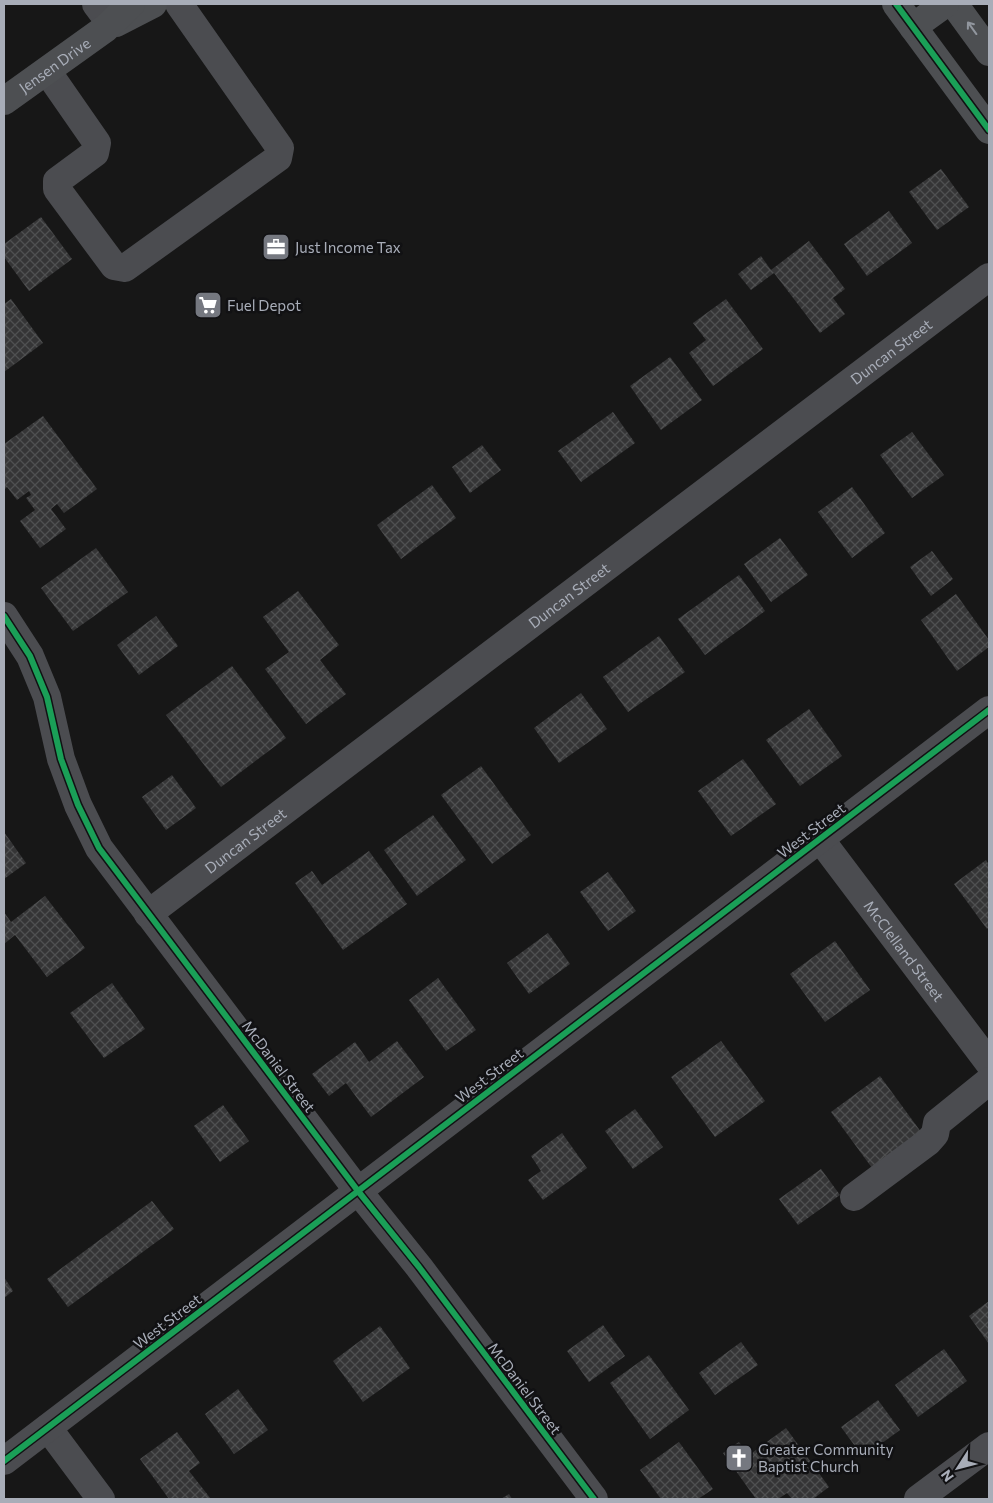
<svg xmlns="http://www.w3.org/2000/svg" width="993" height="1503" viewBox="0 0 993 1503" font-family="Commissioner,sans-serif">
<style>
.building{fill:url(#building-cross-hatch)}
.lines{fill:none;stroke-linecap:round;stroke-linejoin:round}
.minor{stroke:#4b4c50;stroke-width:28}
.major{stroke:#4d4f52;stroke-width:28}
.cycleway-casing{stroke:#111113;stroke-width:9}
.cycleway{stroke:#1a9f57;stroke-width:6}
.oneway{stroke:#91969e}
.labels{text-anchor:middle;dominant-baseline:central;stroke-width:5;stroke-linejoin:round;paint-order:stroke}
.street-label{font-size:15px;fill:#a8adb8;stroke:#111113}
.poi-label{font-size:15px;fill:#a8adb8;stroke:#111113;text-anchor:start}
</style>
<defs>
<pattern id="building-cross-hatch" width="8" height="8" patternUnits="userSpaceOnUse" patternTransform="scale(1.25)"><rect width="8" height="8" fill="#353536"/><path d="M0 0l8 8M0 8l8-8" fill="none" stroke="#4f5051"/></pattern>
</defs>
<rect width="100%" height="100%" fill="#171717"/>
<g class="building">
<path d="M941,169l28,38 -32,23 -28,-38z"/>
<path d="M889,211l23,32 -45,33 -23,-32z"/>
<path d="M41,217l31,42 -43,32 -25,-34v-13z"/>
<path d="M809,241l36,48 -12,9 12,16 -25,19 -46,-60 -23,17 -13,-16 23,-18 10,14z"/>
<path d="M11,299l32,44 -39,29v-68z"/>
<path d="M726,299l37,50 -50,37 -24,-33 17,-13 -13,-17z"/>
<path d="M670,357l32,43 -41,30 -31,-44z"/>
<path d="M613,412l22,31 -54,39 -23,-31z"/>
<path d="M43,416l54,73 -33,24 -7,-9 -6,5 15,20 -26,19 -20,-27 15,-11 -9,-12 5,-3 -2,-4 -12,9 -10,-13 -2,2 -1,-1v-44z"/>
<path d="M912,432l32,43 -32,23 -32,-43z"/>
<path d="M482,445l19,25 -31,23 -18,-26z"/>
<path d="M432,485l24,33 -55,41 -24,-34z"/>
<path d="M852,487l33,46 -33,25 -34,-46z"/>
<path d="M780,538l28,37 -37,27 -27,-38z"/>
<path d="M96,548l32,44 -55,39 -32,-43z"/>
<path d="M932,551l21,28 -22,17 -21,-29z"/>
<path d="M739,575l26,36 -60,44 -27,-36z"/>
<path d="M298,591l41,54 -19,15 26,34 -40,30 -41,-55 24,-17 -26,-35z"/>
<path d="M956,594l33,46v7l-32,24 -36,-51z"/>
<path d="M156,616l22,30 -39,29 -22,-30z"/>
<path d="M659,636l26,36 -57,40 -25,-35z"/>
<path d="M232,666l54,72 -65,49 -55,-72z"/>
<path d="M581,693l26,36 -48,34 -25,-35z"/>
<path d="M809,709l33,47 -42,30 -34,-46z"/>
<path d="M743,759l33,45 -45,32 -33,-45z"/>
<path d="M481,766l50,69 -39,29 -51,-69z"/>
<path d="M172,775l24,33 -30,22 -24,-33z"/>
<path d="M433,815l33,45 -49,36 -33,-46z"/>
<path d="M4,832l22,31 -22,16z"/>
<path d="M369,851l38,53 -64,46 -48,-67 17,-12 10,14z"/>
<path d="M986,860l3,5v62l-2,2 -33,-45z"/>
<path d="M608,872l28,39 -28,20 -28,-39z"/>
<path d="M45,896l40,52 -38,29 -32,-42 -11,9v-32l7,10z"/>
<path d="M548,933l22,31 -41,30 -22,-31z"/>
<path d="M835,941l35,49 -45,32 -35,-48z"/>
<path d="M438,978l38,52 -30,21 -37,-51z"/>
<path d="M112,983l33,46 -41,29 -34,-45z"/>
<path d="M397,1041l27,36 -53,40 -25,-34 -17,13 -17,-22 43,-32 14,20z"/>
<path d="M721,1041l44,60 -50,36 -44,-60z"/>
<path d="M880,1076l44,60 -49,36 -44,-60z"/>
<path d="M223,1105l26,36 -29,21 -26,-36z"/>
<path d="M635,1109l28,38 -30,22 -28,-38z"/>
<path d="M562,1133l25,35 -44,32 -15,-20 13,-9 -10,-15z"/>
<path d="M821,1169l19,26 -42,30 -19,-26z"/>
<path d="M152,1201l22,28 -106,78 -21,-28z"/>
<path d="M4,1277l9,14 -9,7z"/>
<path d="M989,1301v43l-20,-28z"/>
<path d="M603,1325l22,31 -36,26 -22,-31z"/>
<path d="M380,1326l30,42 -47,34 -30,-41z"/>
<path d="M741,1342l17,23 -43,30 -16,-22z"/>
<path d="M944,1349l23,32 -49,36 -23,-32z"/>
<path d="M649,1355l40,55 -39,29 -40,-56z"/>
<path d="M238,1389l30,41 -34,24 -29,-40z"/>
<path d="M878,1400l22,30 -37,27 -22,-30z"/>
<path d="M786,1428l43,59 -16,12h-21l-5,-6 -9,6h-22l-33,-46 16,-11 10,13z"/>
<path d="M177,1432l23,31 -11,8 22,28h-42l-29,-40z"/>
<path d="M679,1442l34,47 -15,10h-37l-21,-29z"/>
<path d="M509,1494l3,5h-11z"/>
</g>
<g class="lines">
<g class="minor">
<path d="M96,4l15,20"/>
<path d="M47,71l50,72 -2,10 -38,28v8l57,77 11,2 153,-110 2,-10 -101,-144"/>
<path d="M4,616l26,40 17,41 14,62 17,46 21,43 259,343 61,76 175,232"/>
<path id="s1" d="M820,839l169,224"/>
<path id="s2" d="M148,914l841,-637"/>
<path d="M854,1197l74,-55 7,-8 2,-11 52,-42"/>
<path d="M48,1428l53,71"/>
<path d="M4,1461l985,-751"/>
<path d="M918,1499l71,-53"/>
</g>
<g class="major">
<path d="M896,4l93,126"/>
<path d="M954,4l35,48"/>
<path d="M116,23l37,-19"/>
<path d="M913,27l32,-23"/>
<path id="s3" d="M4,101l102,-73 25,-24"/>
</g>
<defs>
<g id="cycleway">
<path d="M896,4l93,126"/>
<path d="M4,616l26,40 17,41 14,62 17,46 21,43 259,343 61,76 175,232"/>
<path d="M4,1461l985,-751"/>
</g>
</defs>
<use href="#cycleway" class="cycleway-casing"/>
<use href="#cycleway" class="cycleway"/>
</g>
<defs><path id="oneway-shaft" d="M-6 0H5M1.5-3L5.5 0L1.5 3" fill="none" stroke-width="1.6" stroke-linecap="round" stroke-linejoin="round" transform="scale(1.25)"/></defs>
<use class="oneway" href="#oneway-shaft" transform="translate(972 28) rotate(-126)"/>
<defs>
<symbol id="office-square" viewBox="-11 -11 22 22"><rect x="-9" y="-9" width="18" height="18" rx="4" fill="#757880" stroke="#111113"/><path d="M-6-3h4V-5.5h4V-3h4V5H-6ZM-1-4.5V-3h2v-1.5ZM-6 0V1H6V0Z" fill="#fff"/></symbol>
<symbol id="supermarket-square" viewBox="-11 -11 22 22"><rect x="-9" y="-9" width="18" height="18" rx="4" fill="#757880" stroke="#111113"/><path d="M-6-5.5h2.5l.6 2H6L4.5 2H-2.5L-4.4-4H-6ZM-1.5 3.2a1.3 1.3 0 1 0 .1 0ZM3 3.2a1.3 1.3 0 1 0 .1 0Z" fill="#fff"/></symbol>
<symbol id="church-square" viewBox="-11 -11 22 22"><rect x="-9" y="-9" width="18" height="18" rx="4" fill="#757880" stroke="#111113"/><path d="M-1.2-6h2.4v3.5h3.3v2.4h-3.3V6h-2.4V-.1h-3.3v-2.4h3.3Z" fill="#fff"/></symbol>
</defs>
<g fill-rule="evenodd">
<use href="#office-square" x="260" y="231" width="32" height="32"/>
<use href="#supermarket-square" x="192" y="289" width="32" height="32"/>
<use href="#church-square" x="723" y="1442" width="32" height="32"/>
</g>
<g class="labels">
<g class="street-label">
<text stroke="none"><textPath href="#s3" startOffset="62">Jensen Drive</textPath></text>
<text stroke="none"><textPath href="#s2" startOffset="932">Duncan Street</textPath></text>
<text stroke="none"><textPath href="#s2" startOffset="528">Duncan Street</textPath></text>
<text transform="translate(811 830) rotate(-37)">West Street</text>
<text stroke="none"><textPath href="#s2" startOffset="122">Duncan Street</textPath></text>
<text stroke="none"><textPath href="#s1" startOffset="140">McClelland Street</textPath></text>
<text transform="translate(279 1066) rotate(53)">McDaniel Street</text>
<text transform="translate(489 1075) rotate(-37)">West Street</text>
<text transform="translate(167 1321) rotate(-37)">West Street</text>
<text transform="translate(525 1388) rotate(53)">McDaniel Street</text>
</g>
<g class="poi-label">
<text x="295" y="247">Just Income Tax</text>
<text x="227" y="305">Fuel Depot</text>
<text x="758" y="1449">Greater Community<tspan x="758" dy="17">Baptist Church</tspan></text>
</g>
</g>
<rect width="993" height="1503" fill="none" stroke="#a8adb8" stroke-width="10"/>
<g transform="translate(958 1468) rotate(234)" stroke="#111113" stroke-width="4" paint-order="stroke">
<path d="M0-4L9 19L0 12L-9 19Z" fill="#a8adb8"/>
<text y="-8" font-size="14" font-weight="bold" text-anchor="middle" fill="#a8adb8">N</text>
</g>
</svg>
